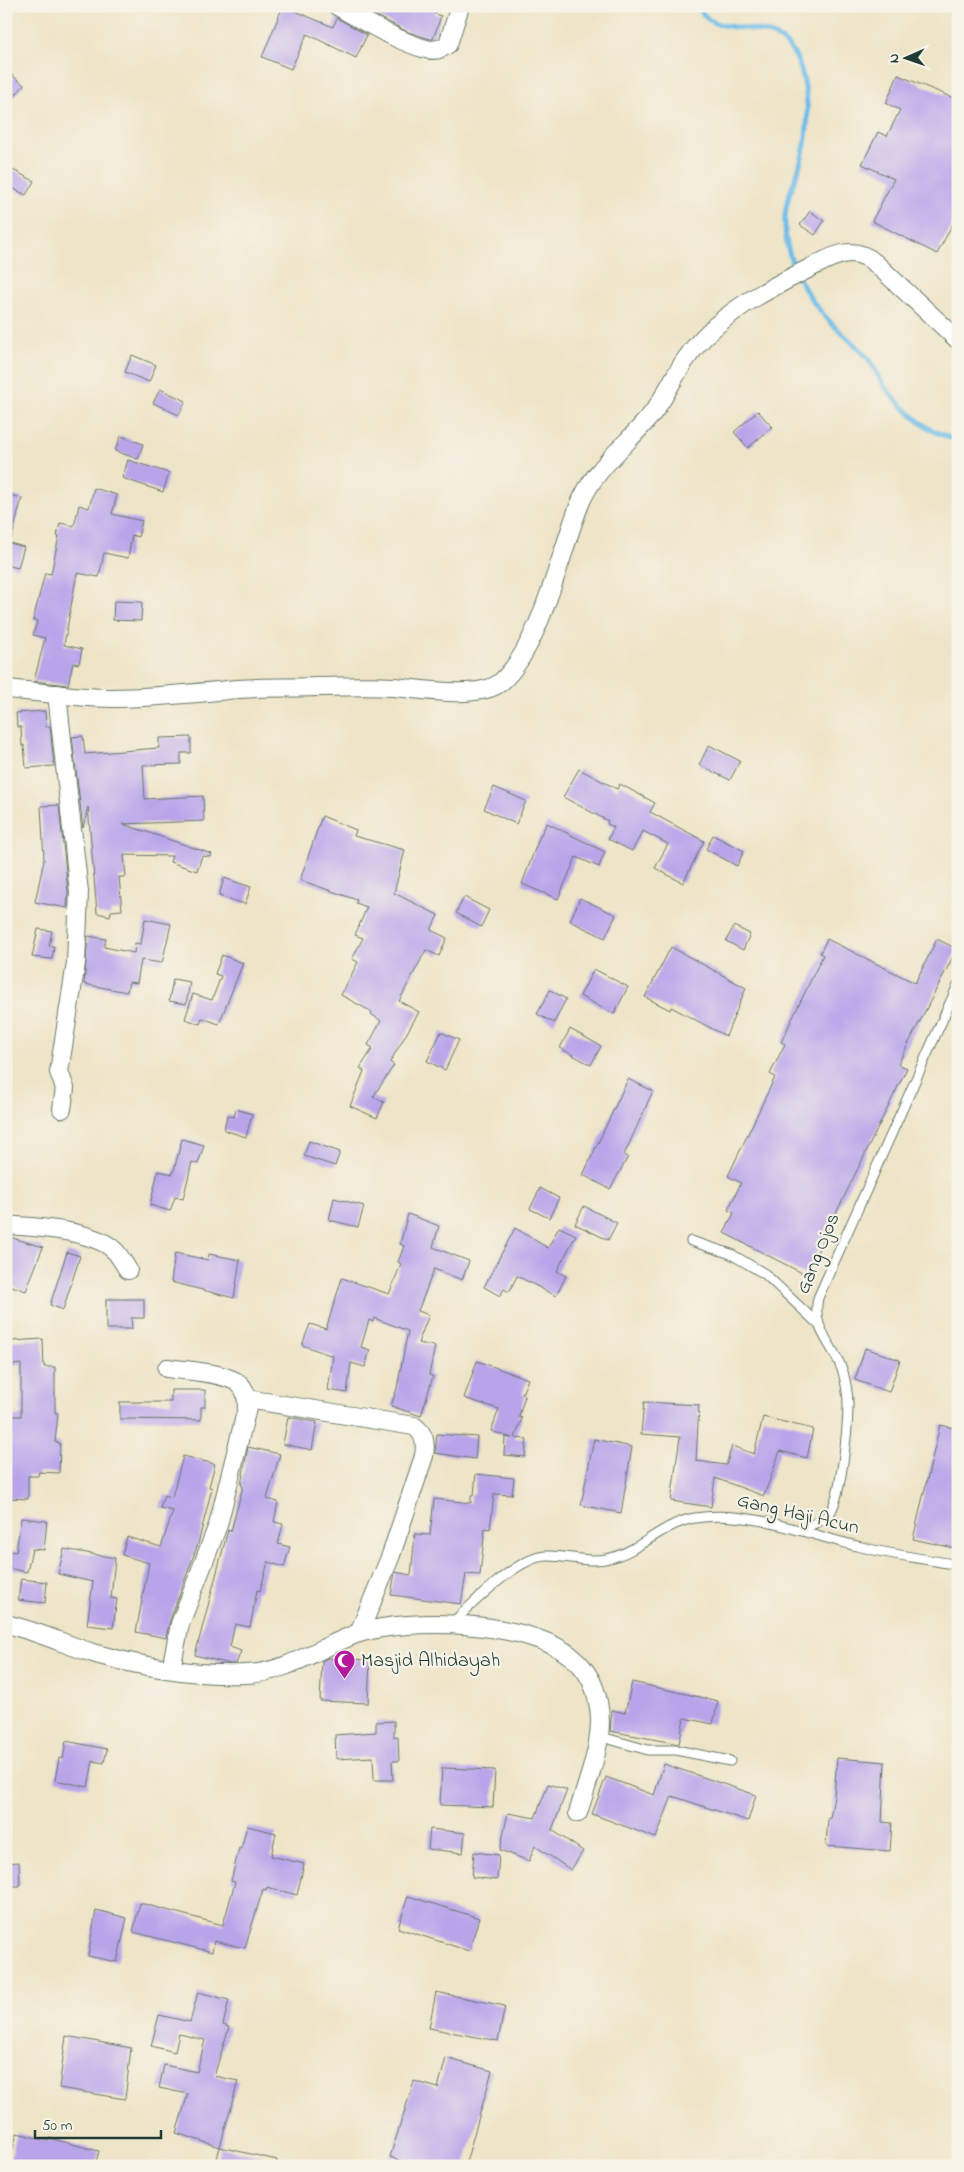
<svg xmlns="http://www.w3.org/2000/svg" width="964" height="2172" viewBox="0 0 964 2172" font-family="'Indie Flower',sans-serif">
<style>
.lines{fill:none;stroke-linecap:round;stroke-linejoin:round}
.stream{stroke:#6ebce8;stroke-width:5}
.building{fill:#b9a4ea}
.service-casing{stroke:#677767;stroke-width:11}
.minor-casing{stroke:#677767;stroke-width:20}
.service{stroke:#fff;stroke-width:9}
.minor{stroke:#fff;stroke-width:18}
.labels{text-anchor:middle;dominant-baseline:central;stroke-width:4.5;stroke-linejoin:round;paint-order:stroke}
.street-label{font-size:20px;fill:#1f3d34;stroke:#f7f3e8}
.poi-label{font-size:20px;fill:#1f3d34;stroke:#f7f3e8;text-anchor:start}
</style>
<rect width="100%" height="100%" fill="#f7f3e8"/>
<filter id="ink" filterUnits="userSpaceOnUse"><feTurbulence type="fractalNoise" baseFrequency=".02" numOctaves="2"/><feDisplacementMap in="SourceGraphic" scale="10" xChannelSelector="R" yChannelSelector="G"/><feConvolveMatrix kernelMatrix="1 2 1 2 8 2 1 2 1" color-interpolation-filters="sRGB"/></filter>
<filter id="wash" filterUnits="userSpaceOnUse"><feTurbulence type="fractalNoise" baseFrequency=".0096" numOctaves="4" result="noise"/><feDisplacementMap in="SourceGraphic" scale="20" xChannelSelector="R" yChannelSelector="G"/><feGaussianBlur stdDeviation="1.12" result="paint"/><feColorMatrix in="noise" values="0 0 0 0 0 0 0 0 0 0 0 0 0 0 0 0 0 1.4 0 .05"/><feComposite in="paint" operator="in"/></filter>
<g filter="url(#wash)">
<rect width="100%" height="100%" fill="#eee4c7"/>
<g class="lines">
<path class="stream" d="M699,6c12,40 83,-1 102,64 10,33 8,69 -3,101 -5,14 -13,31 -13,47 -2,40 20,79 48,107 11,10 23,20 33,31 9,10 13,25 22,35 9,11 30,31 42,38 9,5 19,8 28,12"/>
</g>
<g id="blocks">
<g class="building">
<path d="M283,6l50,21 4,-9 30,17 -11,23 -49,-24 -16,35 -29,-12z"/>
<path d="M376,6h62l-3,8 6,2 -8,23h-3l-22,-7 -35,-18z"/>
<path d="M6,70l18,15 -18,21z"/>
<path d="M898,75l60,25v114l-21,40 -65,-33 22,-42 -32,-15 16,-32 9,4 13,-26 -14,-7z"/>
<path d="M13,170l21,11 -8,14 -20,-10z"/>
<path d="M810,211l14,10 -9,14 -15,-10z"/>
<path d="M132,355l24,10 -7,17 -24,-10z"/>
<path d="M160,389l26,12 -7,14 -26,-12z"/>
<path d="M758,411l14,16 -24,21 -14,-16z"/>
<path d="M121,436l22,8 -5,15 -23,-8z"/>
<path d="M128,460l41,13 -6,19 -41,-14z"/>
<path d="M94,488l23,7 -5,19 30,7 -4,16 -6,-2 -4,23 -24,-5 -5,24 -22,-4 -13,72 18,4 -3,15 -6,-1 -5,22 -34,-4 11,-43 -12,-3 4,-14 -4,-1 12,-47 6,1 8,-38h-2l3,-13 14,3 5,-21 10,3z"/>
<path d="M6,494l16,4 -11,42h-5z"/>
<path d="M6,542l18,5 -6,21 -12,-3z"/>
<path d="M114,601l28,1 -1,19 -28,-1z"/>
<path d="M45,711l1,16 4,-1 4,40 -28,2 -2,-23 -2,1 -1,-19h-4l-1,-14z"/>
<path d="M83,736l2,18 74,-6v-10l32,-1v16h-10v11l-38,1 2,34 58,-3 1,25 -81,3 89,30 -1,3 -9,-1 -5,15 -27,-9 2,-6 -48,-1 2,22h-7l3,33 -11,1 -1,5 -13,-3 -9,-106 -5,21 -11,-91z"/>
<path d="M709,745l31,16 -10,19 -31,-15z"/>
<path d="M579,769l38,20 3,-5 35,19 -5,9 54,29 -21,42 -28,-15 13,-24 -25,-13 -11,20 -24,-12 6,-12 -7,-3 1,-3 -45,-24z"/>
<path d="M494,787l32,14 -10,23 -32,-15z"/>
<path d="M59,805l9,87 -1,16 -32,-6 9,-42 -3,-54z"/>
<path d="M322,816l34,14 -2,6 51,14 -11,43 44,22 -7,15 16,8 -8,18 -13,-6 -27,51 20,11 -29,50 4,3 -21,32 11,5 -7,16 -27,-12 14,-35 -4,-3 13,-20 -5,-3 13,-24 -10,-7 1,-2 -31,-17 17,-33 -6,-3 11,-21 -8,-3 12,-28 -11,-4 1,-3 -57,-20z"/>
<path d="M547,823l58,29 -6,15 -23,-10 -18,42 -36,-15 17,-46z"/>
<path d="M713,835l31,16 -7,15 -31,-17z"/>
<path d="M224,878l27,9 -6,17 -26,-8z"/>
<path d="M464,897l25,13 -8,17 -25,-14z"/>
<path d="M580,898l36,17 -11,23 -35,-17z"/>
<path d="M145,919l26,5 -9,39 -21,-3 -4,23 -8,-1 -2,10 -43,-8 4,-48 18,3 -2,8 30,6 1,-10 6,1z"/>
<path d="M734,926l16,8 -7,16 -17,-9z"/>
<path d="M38,929l14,2 -3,15h5l-2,13 -20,-2z"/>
<path d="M827,939l88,44 22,-44 20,10 -59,115 9,4 -101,207 -82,-42 10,-20 -6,-3 13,-27 -13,-7 47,-99 -5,-3 15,-30 -4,-2 42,-87 -3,-2z"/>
<path d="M671,947l75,41 -20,48 -55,-29 -1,3 -25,-13z"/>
<path d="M222,955l21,8 -24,61 -17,-6 -2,6 -15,-5 8,-25 19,6 9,-24 -6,-2z"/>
<path d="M594,969l34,18 -14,27 -34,-18z"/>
<path d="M173,979l17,3 -4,22 -17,-3z"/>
<path d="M550,990l16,9 -12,24 -17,-9z"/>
<path d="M570,1029l31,17 -10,19 -31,-17z"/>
<path d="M441,1032l18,8 -14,30 -18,-9z"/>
<path d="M628,1079l25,12 -29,64 4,2 -18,32 -27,-14z"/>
<path d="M236,1109l16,5 -6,23 -22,-7 3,-15 7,2z"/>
<path d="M182,1139l22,6 -6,19 -6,-2 -9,37 -8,-2 -5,14 -20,-6 8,-34 15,3z"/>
<path d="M309,1141l31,11 -5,14 -31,-10z"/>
<path d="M540,1188l19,10 -10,20 -19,-9z"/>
<path d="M334,1198l30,8 -6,21 -29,-7z"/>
<path d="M584,1206l33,17 -9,17 -33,-16z"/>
<path d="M408,1214l31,12 -6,21 36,14 -7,19 -28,-11 -16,42 11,4 -11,28 17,3 -6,29 4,1 -12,40 -30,-10 6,-18 11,-57 -34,-13 -1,4 -4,-2 -8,27 9,3 -5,17 -14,-4 -4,30 -19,-3 5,-34 -31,-11 8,-21 16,5 16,-51 47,16 12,-30 -3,-2 6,-16 -4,-2z"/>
<path d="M559,1227l17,8 -19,36 9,5 -10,20 -39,-20 -8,16 -5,-3 -4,7 -16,-9 31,-59 33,20z"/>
<path d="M6,1236l37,11 -17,44 -20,-7z"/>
<path d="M67,1252l13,4 -17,54 -13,-5z"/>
<path d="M175,1253l33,7 1,-6 31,6 -6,38 -63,-16z"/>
<path d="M106,1299h38v19h-13l1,11h-26z"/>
<path d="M43,1339l1,28h11v46h3l-3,29 5,1 -1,30 -20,-1 -1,4h-10v23l-22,-1 3,-82h12v-52l-9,1 -1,-24z"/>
<path d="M865,1348l35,12 -11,32 -34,-12z"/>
<path d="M477,1361l51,18 -6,15 3,1 -6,22 3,1 -7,20 12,1 -2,18 -21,-2 1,-18 7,1 -21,-7 8,-22 -35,-11z"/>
<path d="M171,1390h34v17h-4v13l-81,-1v-17h51z"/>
<path d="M644,1402l55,3 -3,56 30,4 6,-19 22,8 9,-37 50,12 -6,29 -27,-7 -16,45 -49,-18 -4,29 -40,-6 9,-64 -39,-3z"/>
<path d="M288,1417l29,5 -5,28 -29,-6z"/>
<path d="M940,1425l18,4v120l-45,-10z"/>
<path d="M437,1434l40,3 -2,22 -40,-6z"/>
<path d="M594,1439l38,8 -11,66 -40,-8z"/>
<path d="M248,1447l32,7 -13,45 11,3 -4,20 9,2 -5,20 12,3 -6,20 -16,-5 -8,29 -3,-1 -7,37 -15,-3 -5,23 11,4 -5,13h-6l-35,-9 33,-125 3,1 12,-45 -2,-1z"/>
<path d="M183,1456l32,8 -6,23 3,1 -14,56 -28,76 -4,18 -30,-6 13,-69 -27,-8 5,-18 34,10 12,-36 -13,-3 4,-13 8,2z"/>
<path d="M476,1474l38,4 -2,17 -18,-1 -4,35 -5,-1 -5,47 -14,-1 -5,30 -70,-9 4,-23 16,3 4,-41 15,1 4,-36 37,4v-8h3z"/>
<path d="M21,1518l26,3 -3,29 -12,-1 -5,23 -21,-4v-18l10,2z"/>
<path d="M64,1549l51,9 -4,40 6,1 -4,29 -26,-3 6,-43 -35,-8z"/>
<path d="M21,1579l26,3 -2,21 -27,-3z"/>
<path d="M328,1658l42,2 -2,43 -48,-2 2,-40z"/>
<path d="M632,1682l86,19 -5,23 -29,-6 -5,26 -69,-13 2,-21 13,3z"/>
<path d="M394,1721v16h4l1,24h-7l1,19h-19l-1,-23 -37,2 -1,-24 41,-3v-10z"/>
<path d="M66,1741l41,8 -3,14 -11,-2 -5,26 -33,-7 4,-22 4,1z"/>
<path d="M837,1758l48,4 -3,60 10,1 -2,28 -64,-5 2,-28h2l4,-21z"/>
<path d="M664,1764l92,31 -8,26 -76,-25 -16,42 -64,-24 14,-37 48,18z"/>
<path d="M442,1768l53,2 -2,37 -53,-2z"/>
<path d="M548,1784l19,6 -15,40 31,21 -12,19 -36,-24 -6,15 -29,-11 8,-37 27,5z"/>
<path d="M247,1826l29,7 -5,23 33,8 -7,31 -30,-8 -1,3 -3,-1 -18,59 -31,-7 -2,11 -79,-20 7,-29 83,22 12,-43 -4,-1 8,-33 2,1z"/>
<path d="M430,1829l35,4 -2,20 -35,-4z"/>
<path d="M474,1852l25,3 -2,25 -25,-3z"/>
<path d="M19,1862l1,24h-14v-23z"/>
<path d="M408,1896l71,22 -10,33 -71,-23z"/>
<path d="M96,1910l31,8 -10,44 -29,-6z"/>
<path d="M198,1992l31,8 -6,25 6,2 -15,49 24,5 -18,66 -44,-14 12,-39 -29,-6 5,-23 33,7 8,-32 -26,-6 -4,18 -24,-6 8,-31 31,7z"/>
<path d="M436,1992l69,14 -7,35 -69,-13z"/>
<path d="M66,2036l65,12 -6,51 -66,-11z"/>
<path d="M446,2058l46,13 -27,95h-48l-27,-9 24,-76 24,7z"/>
<path d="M17,2133l32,8v-3l50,13 -4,15h-75l-11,-3z"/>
<path d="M220,2147l57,13 -1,6h-61z"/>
</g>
</g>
</g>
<g filter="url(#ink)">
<use href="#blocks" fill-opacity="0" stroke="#677767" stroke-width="1"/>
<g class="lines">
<defs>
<g id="service">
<path d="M691,1241l40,13 34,20 53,50"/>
<path d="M798,1530c10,-4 24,-8 31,-16 12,-14 19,-88 19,-109 0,-11 -2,-22 -5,-33 -9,-28 -32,-42 -25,-74l140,-313"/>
<path d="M452,1623c22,-20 65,-66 94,-67 22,-1 42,8 64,2 30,-7 53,-35 85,-40 53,-9 114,17 166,29 32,8 65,12 97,18"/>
<path d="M598,1736l50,14h28l54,11"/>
</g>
<g id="minor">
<path d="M337,6c25,14 62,36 89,43 8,2 16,0 22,-5l12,-38"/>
<path d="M6,689c35,3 70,9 105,9 43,0 85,-5 127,-9 26,-2 52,-1 78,-2 25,0 51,-2 77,0 27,2 87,13 108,-5 39,-34 59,-128 78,-176 14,-37 48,-61 72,-91 14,-17 22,-38 35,-56 29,-42 74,-66 118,-88 25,-12 46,-29 71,-8l83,77"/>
<path d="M57,694l22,198 -3,71 -17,109 6,16 -3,21"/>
<path d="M6,1225c28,2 89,5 109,26 5,5 9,13 13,19"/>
<path d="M167,1368c19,3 66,4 76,20 4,6 4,13 4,20l-29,117 -38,99 -9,45"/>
<path d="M247,1399l167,27c11,8 12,17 10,30l-33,99 -32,78"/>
<path d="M6,1624c31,7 60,21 90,30 48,13 100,22 150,20 41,-1 75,-28 113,-41 52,-16 170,-12 213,24 14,11 23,28 26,45 8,36 -10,77 -20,111"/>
</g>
</defs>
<use href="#service" class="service-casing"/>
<use href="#minor" class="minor-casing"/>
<use href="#service" class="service"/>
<use href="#minor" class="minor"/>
</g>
</g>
<defs>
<symbol id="mosque-pin" viewBox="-11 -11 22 30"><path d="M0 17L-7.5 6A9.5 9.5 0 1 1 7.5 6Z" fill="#b5179e" stroke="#f7f3e8"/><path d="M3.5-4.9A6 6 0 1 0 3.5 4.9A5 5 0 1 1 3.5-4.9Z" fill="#fff"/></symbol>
</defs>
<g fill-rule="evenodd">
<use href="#mosque-pin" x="332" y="1648" width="25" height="34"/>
</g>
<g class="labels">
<g class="street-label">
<text transform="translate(819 1254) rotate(-68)">Gang Ojos</text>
<text transform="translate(798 1515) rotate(13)">Gang Haji Acun</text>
</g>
<g class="poi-label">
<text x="361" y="1661">Masjid Alhidayah</text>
</g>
</g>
<rect width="964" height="2172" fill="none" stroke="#f7f3e8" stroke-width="25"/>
<g transform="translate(906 58) rotate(268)" stroke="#f7f3e8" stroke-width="4" paint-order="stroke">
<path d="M0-4L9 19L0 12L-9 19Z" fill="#1f3d34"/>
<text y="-8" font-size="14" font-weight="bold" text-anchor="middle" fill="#1f3d34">N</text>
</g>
<path d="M35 2130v8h126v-8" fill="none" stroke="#1f3d34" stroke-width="2.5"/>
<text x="42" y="2130" font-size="15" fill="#1f3d34" stroke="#f7f3e8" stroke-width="4" paint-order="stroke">50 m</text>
</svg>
